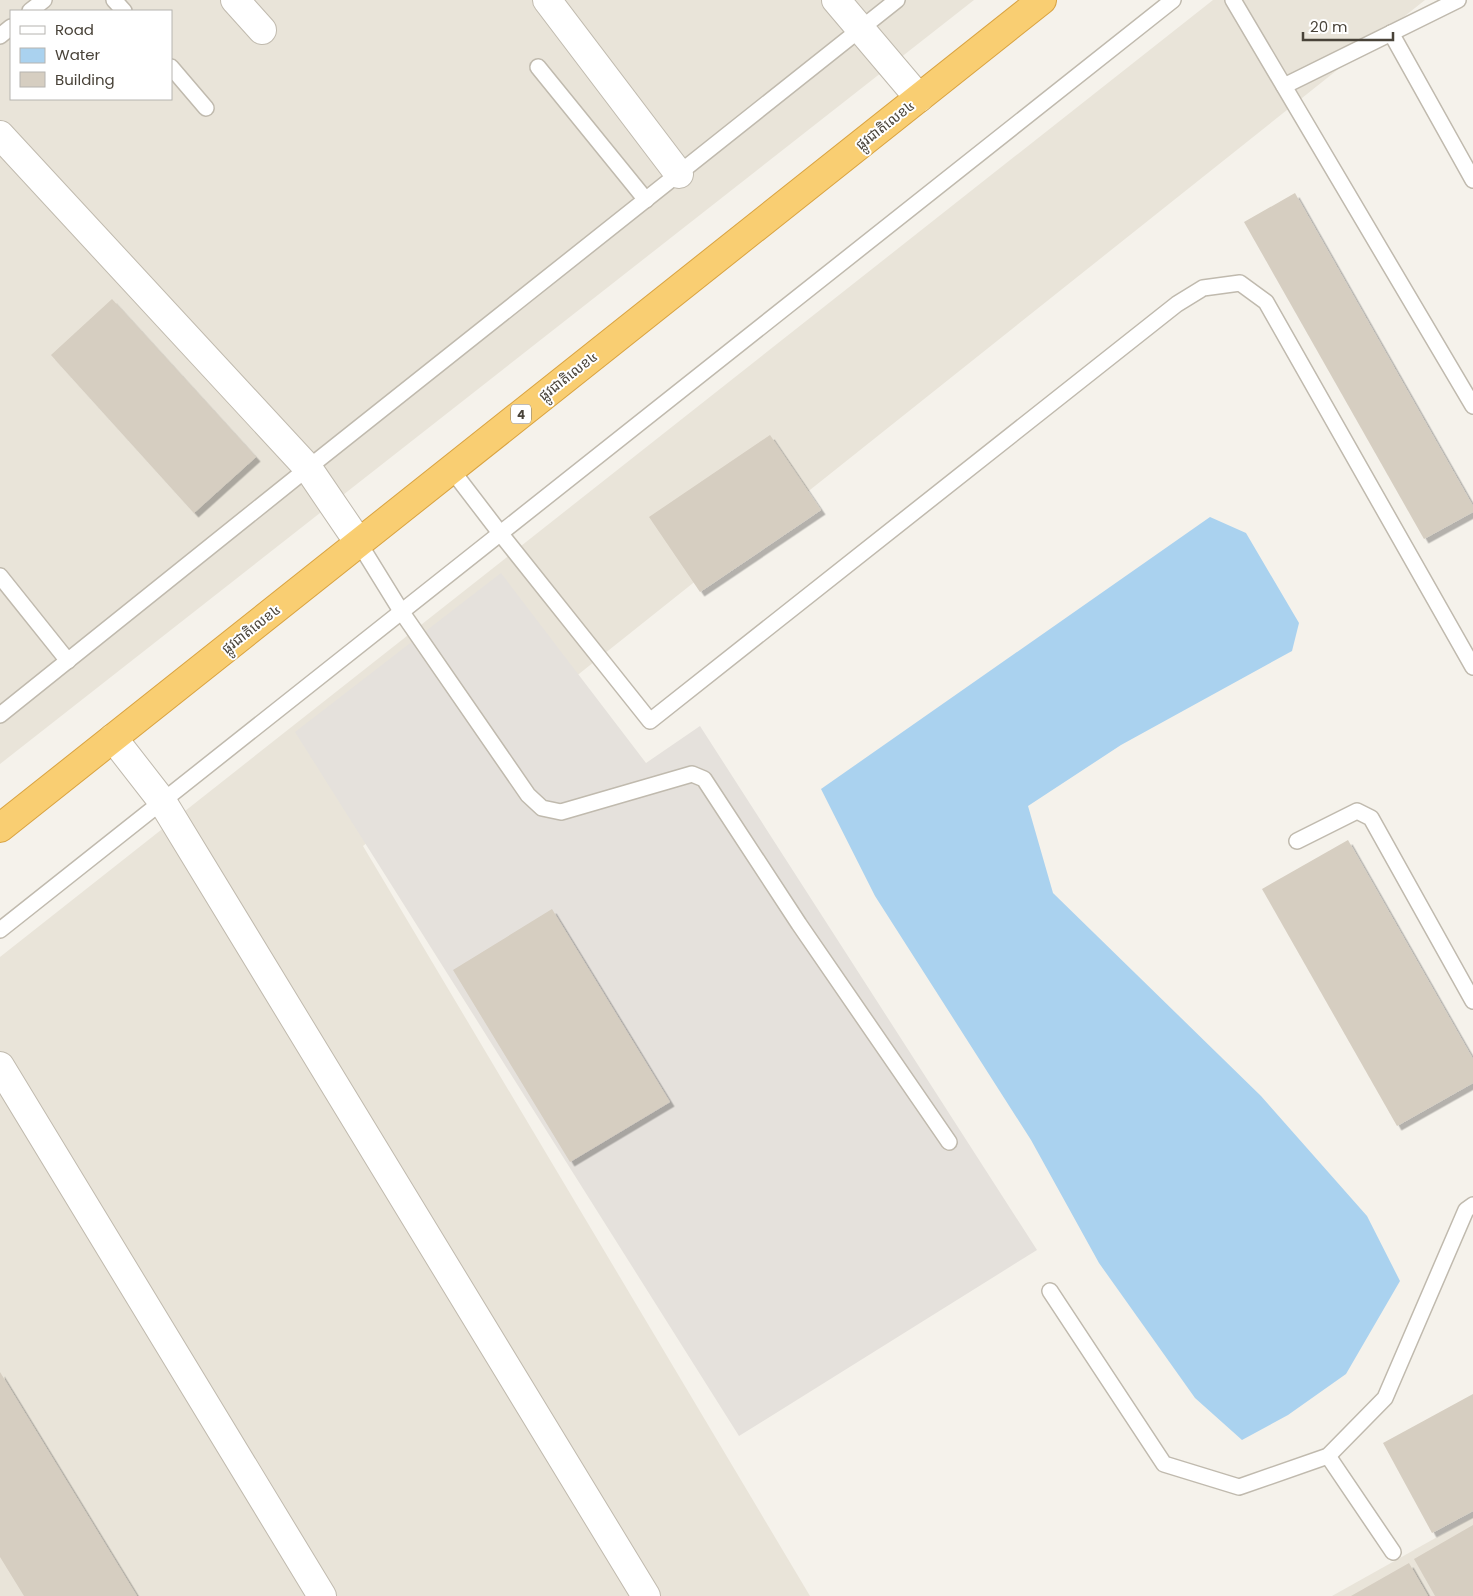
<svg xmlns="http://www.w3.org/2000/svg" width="1473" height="1596" viewBox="0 0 1473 1596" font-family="Poppins,'Noto Sans Khmer',sans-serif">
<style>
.residential{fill:#e9e4d9;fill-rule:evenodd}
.industrial{fill:#e5e1dc}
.water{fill:#aad2ef}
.building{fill:#d6cec1;filter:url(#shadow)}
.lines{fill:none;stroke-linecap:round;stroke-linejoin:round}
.lane-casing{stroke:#c0baae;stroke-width:18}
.street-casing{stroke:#c0baae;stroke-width:30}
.highway-casing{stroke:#d9a341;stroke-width:30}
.lane{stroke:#fff;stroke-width:15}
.street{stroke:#fff;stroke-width:28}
.highway{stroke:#f9ce72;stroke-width:28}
.labels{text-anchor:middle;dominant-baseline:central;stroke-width:4;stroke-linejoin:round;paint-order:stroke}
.shield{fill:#fff;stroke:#807b74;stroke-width:1}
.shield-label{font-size:12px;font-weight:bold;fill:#494339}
.street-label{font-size:14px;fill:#494339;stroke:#fff}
</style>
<defs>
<filter id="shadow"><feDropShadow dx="4.5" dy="4.5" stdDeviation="0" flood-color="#0004"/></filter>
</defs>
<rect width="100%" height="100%" fill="#f5f2eb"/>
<g class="residential">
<path d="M0,0h974l-974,764zM11,11h160v88h-160z"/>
<path d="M1213,0h212l-1062,846 447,750h-810v-639z"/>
<path d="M1473,1517v79h-141z"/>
</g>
<path class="industrial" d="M501,573l145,190 54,-37 337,524 -298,186 -444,-704z"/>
<path class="water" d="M1210,517l36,16 53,90 -7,28 -171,94 -93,61 25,87 208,203 106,120 33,65 -54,93 -58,41 -46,25 -47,-42 -96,-135 -68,-123 -156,-244 -54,-107z"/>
<g class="building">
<path d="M1295,193l178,313v6l-49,27 -180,-317z"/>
<path d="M112,299l144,158 -62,56 -143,-158z"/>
<path d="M770,435l51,75 -121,82 -51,-75z"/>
<path d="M1348,840l125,219v24l-76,43 -135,-237z"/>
<path d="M552,909l118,193 -100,60 -117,-192z"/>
<path d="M0,1372l137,224h-113l-24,-39z"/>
<path d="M1473,1394v117l-41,22 -49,-90z"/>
<path d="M1473,1525v71h-38l-21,-37z"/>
<path d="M1409,1563l19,33h-77z"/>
</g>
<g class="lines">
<defs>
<g id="lane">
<path d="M114,0l10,11"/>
<path d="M1233,0l240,406"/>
<path d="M30,11l14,-11"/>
<path d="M1391,33l82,147"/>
<path d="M0,36l11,-9"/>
<path d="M171,67l35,41"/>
<path d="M538,67l108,133"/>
<path d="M1284,86l174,-86"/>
<path d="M451,469l49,64 150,188 527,-417 26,-16 37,-5 26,19 207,365"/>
<path d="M359,543l42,68 127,184 14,13 19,4 131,-38 12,5 95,145 150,218"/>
<path d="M0,576l68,85"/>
<path d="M0,715l308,-247 589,-468"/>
<path d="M1297,841l60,-30 14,7 102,183"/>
<path d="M0,930l1173,-930"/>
<path d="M1050,1291l114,173 75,23 89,-31 57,-58 81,-188 7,-5"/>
<path d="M1328,1456l65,96"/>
</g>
<g id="street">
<path d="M235,0l27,30"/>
<path d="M547,0l132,174"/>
<path d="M836,0l83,98"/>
<path d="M0,135l308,333 51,75"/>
<path d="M113,738l49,63 484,795"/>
<path d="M0,1066l322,530"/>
</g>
<path id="highway" d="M0,828l1042,-828"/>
</defs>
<use href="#lane" class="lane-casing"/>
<use href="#street" class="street-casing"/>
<use href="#highway" class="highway-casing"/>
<use href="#lane" class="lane"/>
<use href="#street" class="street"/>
<use href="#highway" class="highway"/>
</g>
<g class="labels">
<rect class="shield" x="511" y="404.5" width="20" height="19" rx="4"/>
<g class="shield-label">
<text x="521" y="414">4</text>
</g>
<g class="street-label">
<text transform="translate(885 125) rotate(-38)">ផ្លូវជាតិលេខ៤</text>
<text transform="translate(568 376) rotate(-38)">ផ្លូវជាតិលេខ៤</text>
<text transform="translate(251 629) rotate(-38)">ផ្លូវជាតិលេខ៤</text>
</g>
</g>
<rect x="10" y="10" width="162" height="90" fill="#ffffff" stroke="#b6b4b0"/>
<rect x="20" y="26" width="25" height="8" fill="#ffffff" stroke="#b6b4b0"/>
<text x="55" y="35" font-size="15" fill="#494339">Road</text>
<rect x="20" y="48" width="25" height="15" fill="#aad2ef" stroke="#b6b4b0"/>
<text x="55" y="60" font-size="15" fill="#494339">Water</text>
<rect x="20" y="72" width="25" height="15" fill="#d6cec1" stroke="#b6b4b0"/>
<text x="55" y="85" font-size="15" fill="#494339">Building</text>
<path d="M1303 32v8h90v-8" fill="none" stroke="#494339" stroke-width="2.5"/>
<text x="1310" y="32" font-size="15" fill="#494339" stroke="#ffffff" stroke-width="4" paint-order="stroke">20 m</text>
</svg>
